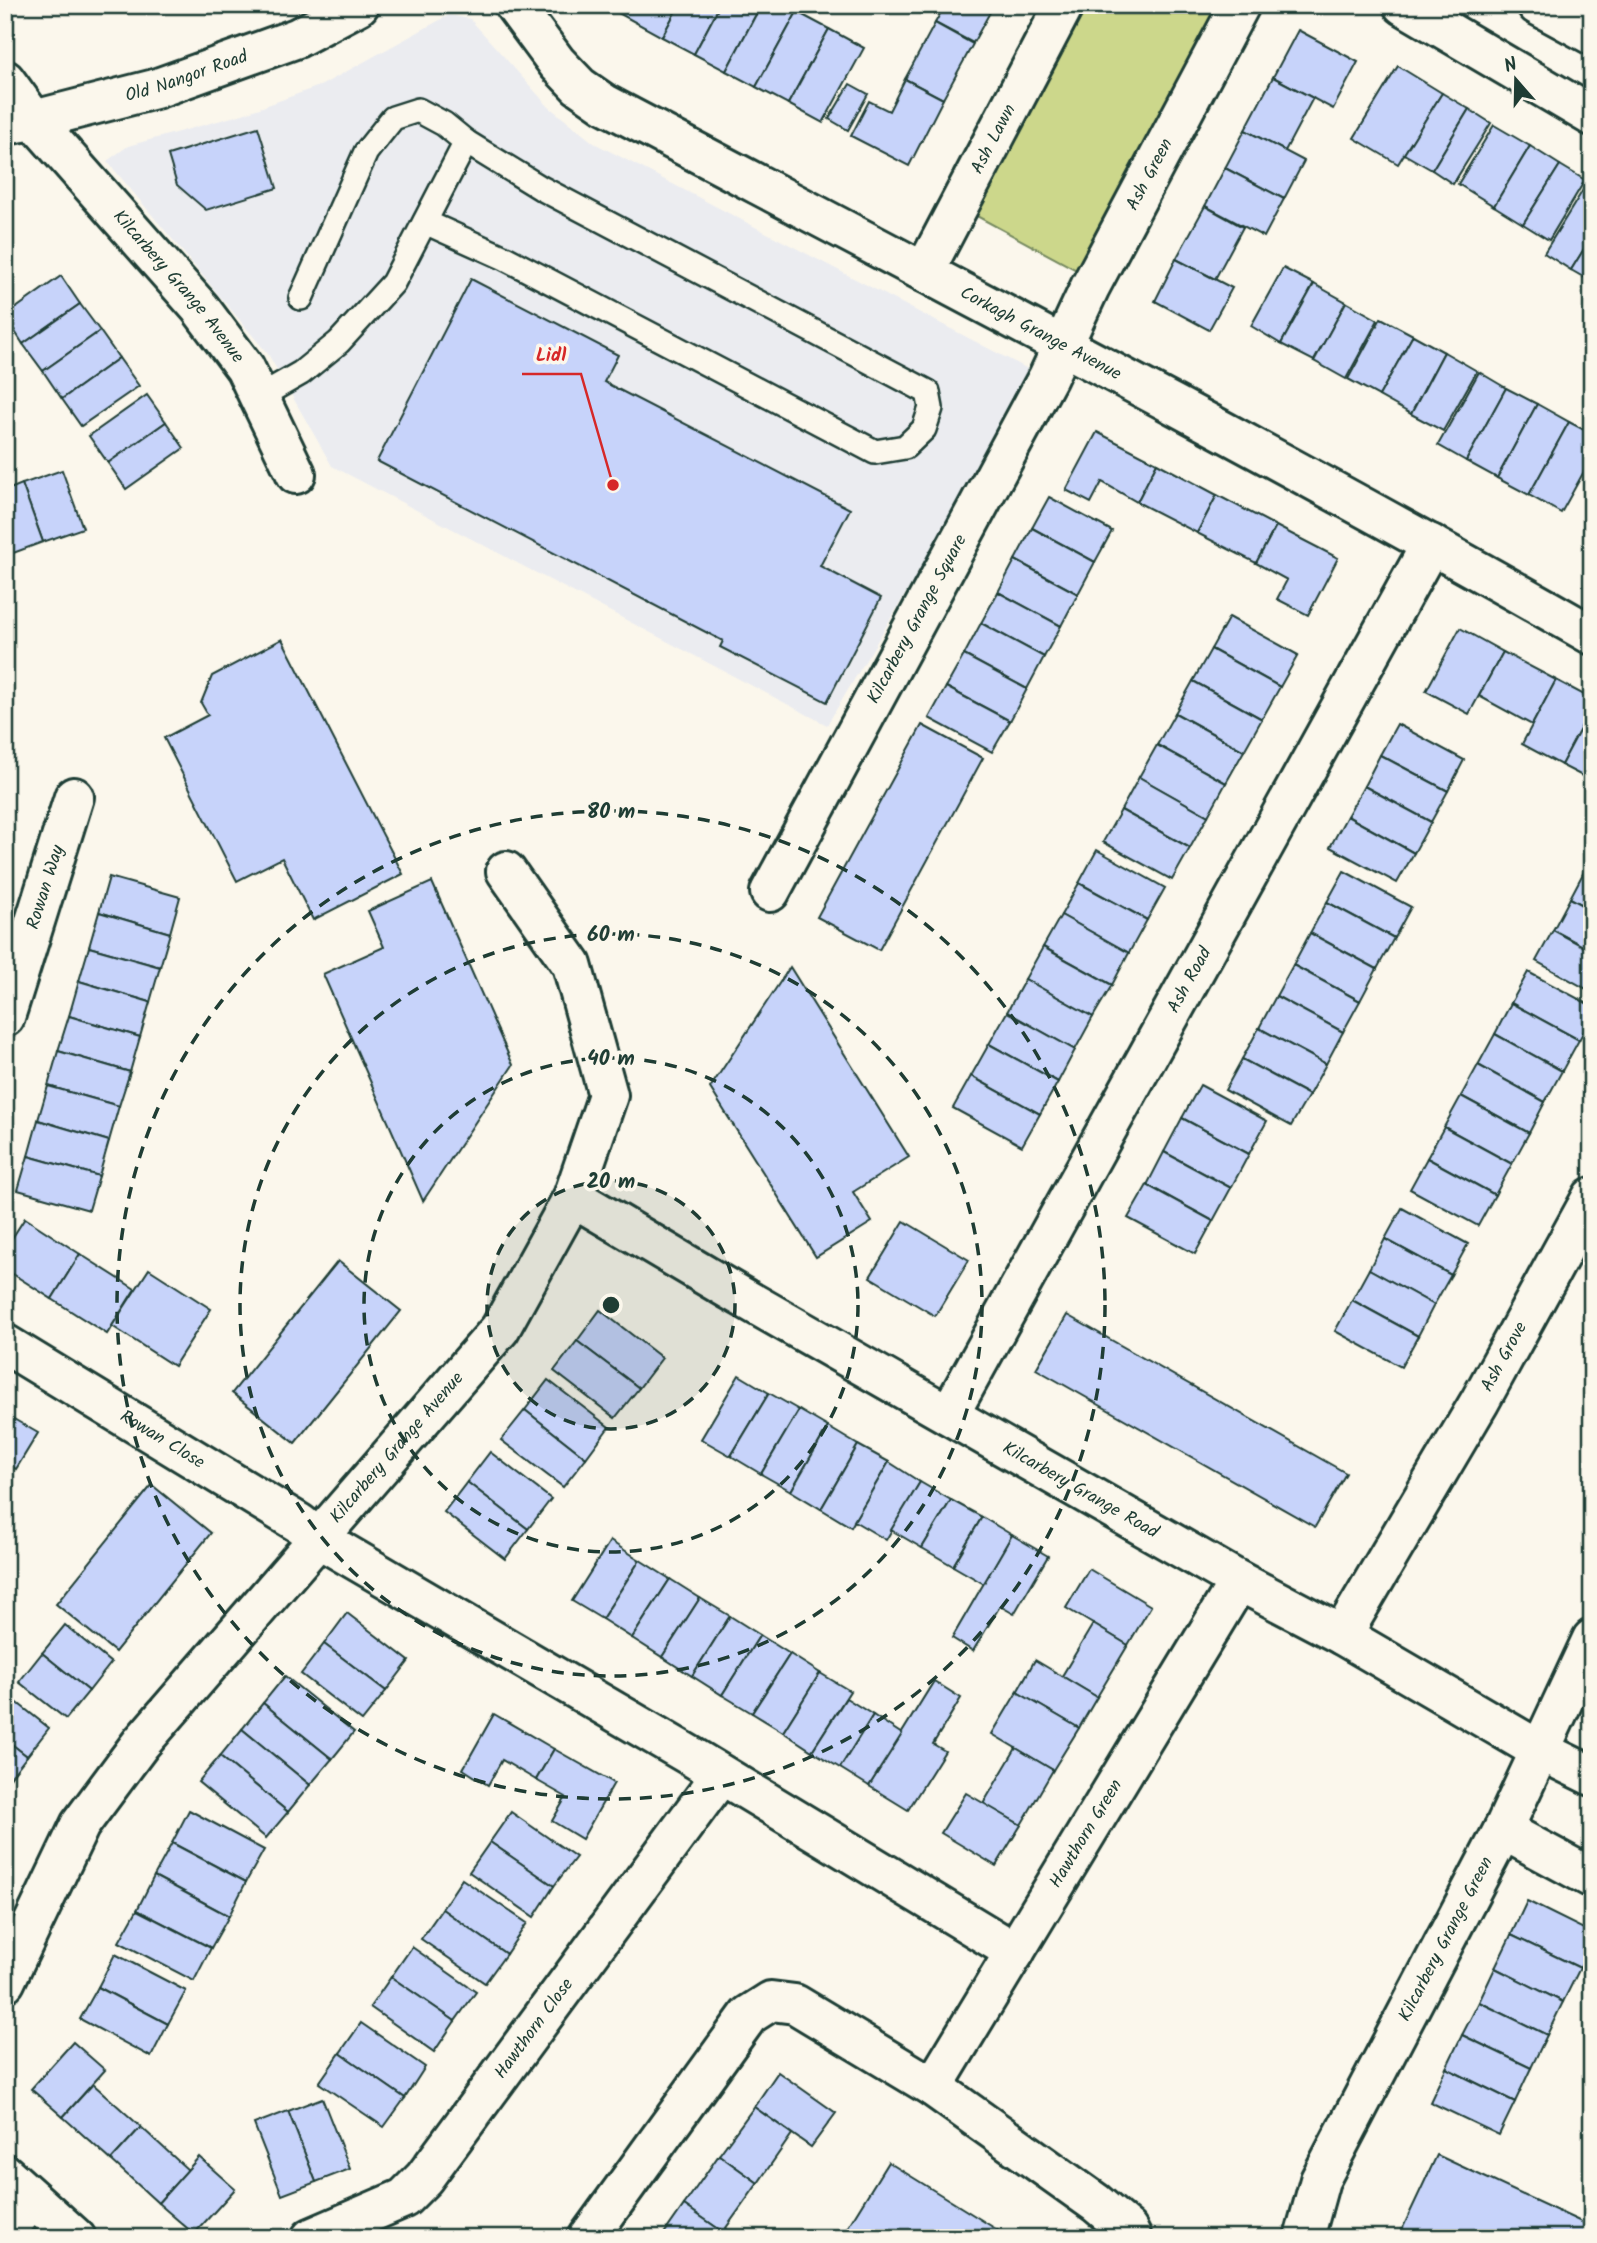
<svg xmlns="http://www.w3.org/2000/svg" width="1597" height="2243" viewBox="0 0 1597 2243" font-family="Kalam,sans-serif">
<style>
.built{fill:#ebecf0}
.green{fill:#ccd78b;stroke:#768a60;stroke-width:2}
.building{fill:#c7d3fa;stroke:#1f3d34;stroke-width:2}
.lines{fill:none;stroke-linecap:round;stroke-linejoin:round}
.lane-casing{stroke:#1f3d34;stroke-width:28}
.street-casing{stroke:#1f3d34;stroke-width:44}
.secondary-casing{stroke:#1f3d34;stroke-width:44}
.lane{stroke:#fbf7ec;stroke-width:23}
.street{stroke:#fbf7ec;stroke-width:38}
.secondary{stroke:#fbf7ec;stroke-width:38}
.ring{fill:none;stroke:#1f3d34;stroke-width:3.5;stroke-dasharray:12 9}
.labels{text-anchor:middle;dominant-baseline:central;stroke-width:7;stroke-linejoin:round;paint-order:stroke}
.street-label{font-size:18px;fill:#1f3d34;stroke:#fbf7ec}
.centre{fill:#1f3d34;stroke:#fbf7ec;stroke-width:3.5}
.ring-label{font-size:21px;text-anchor:middle;font-weight:bold;fill:#1f3d34;stroke:#fbf7ec;stroke-width:7;stroke-linejoin:round;paint-order:stroke}
.leader{fill:none;stroke:#d62828;stroke-width:2.5}
.callout-dot{fill:#d62828;stroke:#fbf7ec;stroke-width:2.5}
.callout-label{font-size:19px;text-anchor:middle;font-weight:bold;fill:#d62828;stroke:#fbf7ec;stroke-width:7;stroke-linejoin:round;paint-order:stroke}
</style>
<rect width="100%" height="100%" fill="#fbf7ec"/>
<filter id="ink" filterUnits="userSpaceOnUse"><feTurbulence type="fractalNoise" baseFrequency=".0143" numOctaves="2"/><feDisplacementMap in="SourceGraphic" scale="14" xChannelSelector="R" yChannelSelector="G"/><feConvolveMatrix kernelMatrix="1 2 1 2 8 2 1 2 1" color-interpolation-filters="sRGB"/></filter>
<g filter="url(#ink)">
<path class="built" d="M449,15l21,4 79,88 45,36 434,226 -98,184 -103,172 -495,-259 -64,-112 -161,-193 21,-15 115,-32 79,-29z"/>
<path class="green" d="M1084,5h136l-140,267 -107,-58z"/>
<g class="building">
<path d="M604,5h75l-17,32z"/>
<path d="M679,5h41l-26,49 -32,-17z"/>
<path d="M720,5h41l-35,66 -32,-17z"/>
<path d="M761,5h24l12,7 -41,75 -30,-16z"/>
<path d="M945,5h49l-21,38 -38,-20z"/>
<path d="M797,12l32,17 -41,75 -32,-17z"/>
<path d="M935,23l38,21 -30,55 -38,-20z"/>
<path d="M829,29l35,19 -41,75 -35,-19z"/>
<path d="M1298,30l60,32 -25,47 -60,-32z"/>
<path d="M1398,66l44,27 -44,71 -44,-26z"/>
<path d="M1273,77l40,21 -28,53 -40,-21z"/>
<path d="M905,79l38,20 -34,67 -58,-30 18,-35 20,10z"/>
<path d="M850,84l18,10 -20,36 -19,-11z"/>
<path d="M1442,93l27,16 -37,61 -28,-16z"/>
<path d="M1469,109l22,14 -38,61 -21,-14z"/>
<path d="M1494,125l36,21 -36,60 -36,-22z"/>
<path d="M258,127l19,61 -71,22 -29,-25 -9,-30z"/>
<path d="M1245,130l59,31 -20,38 -59,-31z"/>
<path d="M1530,146l30,19 -37,59 -29,-18z"/>
<path d="M1560,165l25,15 -36,60 -26,-16z"/>
<path d="M1225,168l59,31 -20,38 -59,-31z"/>
<path d="M1588,182l4,2v52l-21,34 -27,-17z"/>
<path d="M1205,206l38,21 -28,52 -39,-20z"/>
<path d="M1592,236v46l-21,-12z"/>
<path d="M1176,259l56,29 -23,42 -54,-29z"/>
<path d="M1283,268l31,16 -33,60 -30,-18z"/>
<path d="M61,276l19,28 -57,40 -18,-28z"/>
<path d="M471,279l147,76 -14,27 246,127 -30,57 61,32 -54,104 -107,-55 3,-6 -346,-180z"/>
<path d="M1314,284l32,18 -32,59 -33,-17z"/>
<path d="M1346,302l32,18 -32,59 -32,-18z"/>
<path d="M80,304l20,27 -57,40 -20,-27z"/>
<path d="M1381,318l32,17 -34,61 -31,-17z"/>
<path d="M100,331l19,27 -57,41 -19,-28z"/>
<path d="M1413,335l31,17 -33,62 -32,-18z"/>
<path d="M1444,352l33,19 -34,60 -32,-17z"/>
<path d="M119,358l20,28 -58,40 -19,-27z"/>
<path d="M1479,372l27,16 -40,73 -28,-16z"/>
<path d="M1506,388l31,16 -40,74 -31,-17z"/>
<path d="M147,395l19,27 -58,41 -19,-27z"/>
<path d="M1537,404l32,18 -40,73 -32,-17z"/>
<path d="M166,422l18,26 -58,41 -18,-26z"/>
<path d="M1569,422l23,12v23l-31,56 -32,-18z"/>
<path d="M1097,432l60,31 -20,39 -35,-20 -11,21 -25,-13z"/>
<path d="M1157,463l60,32 -20,38 -60,-31z"/>
<path d="M62,470l21,58 -40,14 -21,-58z"/>
<path d="M22,484l21,58 -38,14v-65z"/>
<path d="M1217,495l59,31 -20,37 -59,-30z"/>
<path d="M1049,497l63,34 -17,31 -63,-34z"/>
<path d="M1276,526l62,32 -30,57 -31,-16 10,-19 -31,-17z"/>
<path d="M1032,528l63,34 -17,32 -63,-34z"/>
<path d="M1015,560l63,34 -17,32 -63,-34z"/>
<path d="M998,592l63,34 -17,31 -63,-34z"/>
<path d="M1229,617l69,38 -18,32 -69,-38z"/>
<path d="M981,623l63,34 -17,32 -63,-34z"/>
<path d="M1460,628l43,24 -34,62 -43,-23z"/>
<path d="M282,639l121,235 -90,46 -31,-62 -45,23 -73,-143 44,-23 -7,-12 11,-27z"/>
<path d="M1211,649l69,38 -18,32 -69,-38z"/>
<path d="M1503,652l53,28 -24,45 -53,-29z"/>
<path d="M964,655l63,34 -17,32 -64,-34z"/>
<path d="M1556,680l36,19v8l-31,58 -39,-21z"/>
<path d="M1193,681l69,38 -18,32 -69,-38z"/>
<path d="M946,687l64,34 -18,31 -63,-34z"/>
<path d="M1592,707v74l-31,-16z"/>
<path d="M1175,713l69,38 -18,32 -69,-38z"/>
<path d="M1397,724l67,36 -16,31 -68,-36z"/>
<path d="M922,725l61,33 -104,192 -62,-33z"/>
<path d="M1157,745l69,38 -18,33 -69,-39z"/>
<path d="M1380,755l68,36 -17,31 -67,-36z"/>
<path d="M1139,777l69,39 -18,32 -69,-38z"/>
<path d="M1364,786l67,36 -17,31 -67,-37z"/>
<path d="M1121,810l69,38 -18,32 -69,-38z"/>
<path d="M1347,816l67,37 -17,30 -67,-36z"/>
<path d="M1097,850l68,38 -18,32 -68,-37z"/>
<path d="M1587,866l5,3v41l-22,-12z"/>
<path d="M1344,871l67,36 -17,31 -67,-36z"/>
<path d="M109,877l71,20 -10,36 -71,-21z"/>
<path d="M432,882l81,183 -90,136 -100,-227 61,-27 -16,-36z"/>
<path d="M1079,883l68,37 -18,33 -68,-38z"/>
<path d="M1570,898l22,12v41l-39,-21z"/>
<path d="M1327,902l67,36 -17,31 -67,-36z"/>
<path d="M99,912l71,21 -10,34 -71,-20z"/>
<path d="M1061,915l68,38 -17,32 -69,-38z"/>
<path d="M1553,930l39,21v41l-56,-31z"/>
<path d="M1310,933l67,36 -17,32 -67,-36z"/>
<path d="M89,947l71,20 -10,35 -71,-21z"/>
<path d="M1043,947l69,38 -19,32 -68,-38z"/>
<path d="M1293,965l67,36 -17,31 -67,-36z"/>
<path d="M790,967l119,190 -56,35 19,30 -56,35 -106,-169z"/>
<path d="M1528,972l64,34v11l-13,23 -68,-37z"/>
<path d="M1025,979l68,38 -18,33 -68,-38z"/>
<path d="M79,981l71,21 -10,35 -71,-21z"/>
<path d="M1276,996l67,36 -17,32 -67,-36z"/>
<path d="M1511,1003l68,37 -17,31 -67,-37z"/>
<path d="M1007,1012l68,38 -17,32 -69,-38z"/>
<path d="M69,1016l71,21 -10,35 -72,-21z"/>
<path d="M1259,1028l67,36 -17,31 -67,-36z"/>
<path d="M1495,1034l67,37 -17,31 -67,-37z"/>
<path d="M989,1044l69,38 -18,32 -69,-38z"/>
<path d="M58,1051l72,21 -11,34 -71,-20z"/>
<path d="M1242,1059l67,36 -18,31 -66,-36z"/>
<path d="M1478,1065l67,37 -16,31 -68,-37z"/>
<path d="M971,1076l69,38 -18,32 -69,-38z"/>
<path d="M1200,1085l67,36 -18,33 -67,-36z"/>
<path d="M48,1086l71,20 -10,35 -71,-21z"/>
<path d="M1461,1096l68,37 -17,31 -68,-37z"/>
<path d="M1182,1118l67,36 -18,34 -67,-36z"/>
<path d="M38,1120l71,21 -10,35 -71,-20z"/>
<path d="M1444,1127l68,37 -17,31 -68,-37z"/>
<path d="M1164,1152l67,36 -18,33 -66,-36z"/>
<path d="M28,1156l71,20 -10,34 -71,-20z"/>
<path d="M1427,1158l68,37 -17,31 -68,-37z"/>
<path d="M1147,1185l66,36 -18,33 -67,-36z"/>
<path d="M1402,1208l66,36 -17,31 -66,-36z"/>
<path d="M25,1218l55,36 -28,45 -47,-30v-20z"/>
<path d="M904,1221l65,39 -34,56 -65,-39z"/>
<path d="M1385,1239l66,36 -17,30 -65,-36z"/>
<path d="M80,1254l55,35 -28,45 -55,-35z"/>
<path d="M338,1261l63,50 -106,132 -63,-50z"/>
<path d="M149,1269l62,40 -37,57 -62,-40z"/>
<path d="M1369,1269l65,36 -16,31 -66,-36z"/>
<path d="M1352,1300l66,36 -17,31 -66,-36z"/>
<path d="M600,1310l62,48 -23,30 -62,-47z"/>
<path d="M1067,1315l279,158 -31,54 -279,-158z"/>
<path d="M577,1341l62,47 -24,30 -61,-47z"/>
<path d="M739,1375l30,18 -38,63 -30,-17z"/>
<path d="M548,1380l61,47 -23,31 -61,-48z"/>
<path d="M769,1393l30,17 -38,64 -30,-18z"/>
<path d="M525,1410l61,48 -23,29 -62,-47z"/>
<path d="M799,1410l29,17 -37,64 -30,-17z"/>
<path d="M5,1414l33,19 -22,36 -11,-7z"/>
<path d="M828,1427l30,18 -37,64 -30,-18z"/>
<path d="M858,1445l31,17 -38,65 -30,-18z"/>
<path d="M490,1452l61,47 -23,30 -61,-47z"/>
<path d="M889,1462l31,20 -34,58 -32,-19z"/>
<path d="M467,1482l61,47 -23,30 -61,-47z"/>
<path d="M920,1482l31,18 -29,48 -31,-18z"/>
<path d="M152,1485l59,48 -96,119 -59,-48z"/>
<path d="M951,1500l31,17 -29,49 -31,-18z"/>
<path d="M982,1517l30,18 -28,49 -31,-18z"/>
<path d="M1012,1535l36,21 -34,58 -14,-8 -27,45 -21,-13z"/>
<path d="M610,1541l30,19 -38,59 -30,-18z"/>
<path d="M640,1560l30,19 -38,59 -30,-19z"/>
<path d="M1089,1569l62,37 -23,39 -62,-37z"/>
<path d="M670,1579l30,19 -38,59 -30,-19z"/>
<path d="M700,1598l30,18 -38,60 -30,-19z"/>
<path d="M347,1613l62,48 -23,30 -62,-47z"/>
<path d="M730,1616l30,19 -38,60 -30,-19z"/>
<path d="M1093,1624l35,21 -31,52 -35,-21z"/>
<path d="M65,1625l46,38 -22,28 -47,-38z"/>
<path d="M760,1635l30,19 -38,59 -30,-18z"/>
<path d="M324,1644l62,47 -24,30 -61,-47z"/>
<path d="M42,1653l47,38 -23,28 -47,-37z"/>
<path d="M790,1654l30,19 -37,59 -31,-19z"/>
<path d="M1035,1660l62,37 -18,31 -62,-36z"/>
<path d="M820,1673l30,18 -38,60 -29,-19z"/>
<path d="M285,1676l69,56 -22,27 -69,-56z"/>
<path d="M934,1681l27,17 -28,46 12,7 -37,59 -39,-24z"/>
<path d="M1017,1692l62,36 -26,42 -61,-36z"/>
<path d="M5,1693l44,35 -22,28 -22,-17z"/>
<path d="M846,1698l27,17 -33,53 -28,-17z"/>
<path d="M263,1703l69,56 -22,26 -68,-56z"/>
<path d="M494,1714l60,35 -18,31 -34,-20 -14,25 -25,-16z"/>
<path d="M873,1715l29,19 -33,52 -29,-18z"/>
<path d="M242,1729l68,56 -22,27 -68,-56z"/>
<path d="M5,1739l22,17 -22,28z"/>
<path d="M1016,1748l37,22 -32,55 -38,-21z"/>
<path d="M554,1749l60,34 -32,56 -30,-18 14,-24 -30,-17z"/>
<path d="M220,1756l68,56 -22,26 -68,-56z"/>
<path d="M966,1793l55,32 -25,41 -55,-33z"/>
<path d="M189,1810l75,40 -18,32 -74,-39z"/>
<path d="M511,1812l65,45 -22,29 -64,-44z"/>
<path d="M490,1842l64,44 -20,31 -65,-45z"/>
<path d="M172,1843l74,39 -17,34 -75,-40z"/>
<path d="M154,1876l75,40 -18,32 -74,-38z"/>
<path d="M462,1879l65,44 -21,31 -64,-45z"/>
<path d="M1527,1901l65,32v11l-12,24 -69,-33z"/>
<path d="M442,1909l64,45 -21,29 -64,-44z"/>
<path d="M137,1910l74,38 -17,33 -75,-39z"/>
<path d="M1511,1935l69,33 -17,34 -68,-34z"/>
<path d="M412,1947l64,45 -21,29 -64,-44z"/>
<path d="M115,1954l71,37 -18,33 -70,-37z"/>
<path d="M1495,1968l68,34 -16,33 -68,-33z"/>
<path d="M391,1977l64,44 -21,31 -64,-45z"/>
<path d="M98,1987l70,37 -17,33 -71,-38z"/>
<path d="M1479,2002l68,33 -16,33 -69,-33z"/>
<path d="M361,2023l64,44 -20,31 -65,-45z"/>
<path d="M1462,2035l69,33 -16,34 -69,-34z"/>
<path d="M73,2042l32,28 -42,47 -32,-28z"/>
<path d="M340,2053l65,45 -21,29 -65,-44z"/>
<path d="M1446,2068l69,34 -16,33 -69,-33z"/>
<path d="M778,2072l58,41 -25,34 -57,-40z"/>
<path d="M93,2084l48,43 -30,33 -48,-43z"/>
<path d="M322,2098l28,71 -34,13 -28,-71z"/>
<path d="M754,2107l38,27 -34,49 -39,-28z"/>
<path d="M288,2111l28,71 -34,13 -28,-71z"/>
<path d="M141,2127l47,43 -30,33 -47,-43z"/>
<path d="M719,2155l39,28 -35,49 -39,-27z"/>
<path d="M1437,2155l155,72v11h-194z"/>
<path d="M199,2157l36,32 -41,45 -36,-31z"/>
<path d="M888,2162l108,67 15,9h-170z"/>
<path d="M684,2205l39,27 8,6h-70z"/>
</g>
<g class="lines">
<defs>
<g id="lane">
<path d="M301,298l65,-146 27,-34 25,-8 26,14 22,18 75,46 387,204 3,16 -7,21 -19,18 -30,5 -370,-194 -80,-36"/>
<path d="M259,397l42,-24 38,-31 54,-59 73,-141"/>
</g>
<g id="street">
<path id="s1" d="M514,5l43,58 22,23 26,18c330,174 662,346 987,531"/>
<path d="M1403,5l189,111"/>
<path d="M1537,5l55,30"/>
<path id="s2" d="M5,125l29,-5 166,188 45,60 51,106"/>
<path id="s3" d="M924,272l140,-267"/>
<path id="s4" d="M770,892l278,-515 42,-90 150,-282"/>
<path id="s5" d="M5,1017l69,-220"/>
<path id="s6" d="M573,1197l157,93 509,291 103,54 197,115 53,26"/>
<path id="s7" d="M5,1344l294,179 19,15 371,217 326,197"/>
<path id="s8" d="M949,1415l482,-871"/>
<path id="s9" d="M1342,1635l138,-234 112,-204"/>
<path d="M1503,1830l89,48"/>
<path id="s10" d="M5,1982l75,-157 61,-82 359,-414 73,-132 35,-102 -36,-130 -66,-94"/>
<path id="s11" d="M933,2087l306,-506"/>
<path d="M5,2174l71,64"/>
<path d="M5,2233l27,-34"/>
<path id="s12" d="M311,2238l93,-40 20,-20 297,-403"/>
<path d="M588,2238l161,-223 22,-14 24,3 138,83 163,116 32,27 4,8"/>
<path id="s13" d="M1304,2238l16,-58 183,-350 89,-191"/>
</g>
<g id="secondary">
<path id="s14" d="M5,80l29,40 121,-31 142,-51 62,-33"/>
</g>
</defs>
<use href="#lane" class="lane-casing"/>
<use href="#street" class="street-casing"/>
<use href="#secondary" class="secondary-casing"/>
<use href="#lane" class="lane"/>
<use href="#street" class="street"/>
<use href="#secondary" class="secondary"/>
</g>
</g>
<circle cx="611" cy="1305" r="124" fill="#1f3d34" fill-opacity=".12"/>
<g class="ring">
<circle cx="611" cy="1305" r="124"/>
<circle cx="611" cy="1305" r="247"/>
<circle cx="611" cy="1305" r="371"/>
<circle cx="611" cy="1305" r="494"/>
</g>
<g class="labels">
<g class="street-label">
<text stroke="none"><textPath href="#s14" startOffset="208">Old Nangor Road</textPath></text>
<text stroke="none"><textPath href="#s3" startOffset="150">Ash Lawn</textPath></text>
<text stroke="none"><textPath href="#s4" startOffset="812">Ash Green</textPath></text>
<text stroke="none"><textPath href="#s2" startOffset="250">Kilcarbery Grange Avenue</textPath></text>
<text stroke="none"><textPath href="#s1" startOffset="628">Corkagh Grange Avenue</textPath></text>
<text stroke="none"><textPath href="#s4" startOffset="310">Kilcarbery Grange Square</textPath></text>
<text stroke="none"><textPath href="#s5" startOffset="136">Rowan Way</textPath></text>
<text stroke="none"><textPath href="#s8" startOffset="497">Ash Road</textPath></text>
<text stroke="none"><textPath href="#s9" startOffset="322">Ash Grove</textPath></text>
<text stroke="none"><textPath href="#s7" startOffset="184">Rowan Close</textPath></text>
<text stroke="none"><textPath href="#s10" startOffset="667">Kilcarbery Grange Avenue</textPath></text>
<text stroke="none"><textPath href="#s6" startOffset="586">Kilcarbery Grange Road</textPath></text>
<text stroke="none"><textPath href="#s11" startOffset="296">Hawthorn Green</textPath></text>
<text stroke="none"><textPath href="#s13" startOffset="332">Kilcarbery Grange Green</textPath></text>
<text stroke="none"><textPath href="#s12" startOffset="315">Hawthorn Close</textPath></text>
</g>
</g>
<circle cx="611" cy="1305" r="10" class="centre"/>
<g class="ring-label">
<text x="611" y="818">80 m</text>
<text x="611" y="941">60 m</text>
<text x="611" y="1065">40 m</text>
<text x="611" y="1188">20 m</text>
</g>
<path class="leader" d="M613 485L581 374H522"/>
<circle class="callout-dot" cx="613" cy="485" r="7"/>
<g class="callout-label">
<text x="551" y="361">Lidl</text>
</g>
<rect width="1597" height="2243" fill="none" stroke="#fbf7ec" stroke-width="28"/>
<rect x="14" y="14" width="1569" height="2215" fill="none" stroke="#1f3d34" stroke-width="2.5" filter="url(#ink)"/>
<g transform="translate(1516 80) rotate(340)" stroke="#fbf7ec" stroke-width="5" paint-order="stroke">
<path d="M0-5L12 26L0 18L-12 26Z" fill="#1f3d34"/>
<text y="-10" font-size="19" font-weight="bold" text-anchor="middle" fill="#1f3d34">N</text>
</g>
</svg>
